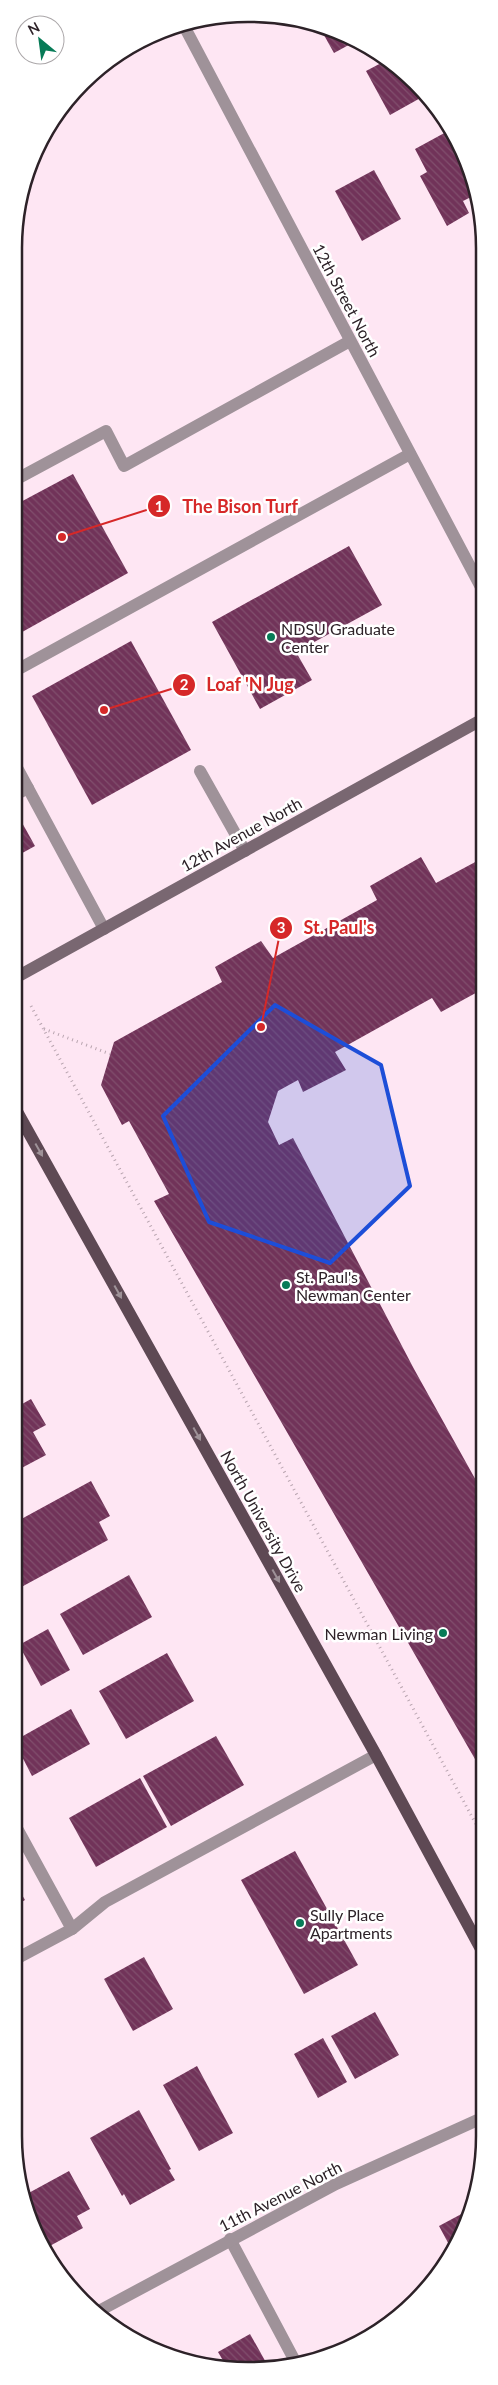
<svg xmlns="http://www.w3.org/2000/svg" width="498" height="2385" viewBox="0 0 498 2385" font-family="Lato,sans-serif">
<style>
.building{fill:url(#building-back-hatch)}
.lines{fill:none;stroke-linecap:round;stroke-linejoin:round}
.path{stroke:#b9a5b0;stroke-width:3;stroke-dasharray:1 4;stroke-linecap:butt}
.lane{stroke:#9f9299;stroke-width:12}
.street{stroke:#9f9299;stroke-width:12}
.secondary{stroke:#796771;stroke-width:12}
.primary{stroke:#5e4954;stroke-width:12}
.oneway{fill:#9e9298}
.marked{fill:#1d4ed8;fill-opacity:0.2;stroke:#1d4ed8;stroke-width:4;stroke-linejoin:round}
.poi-dot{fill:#077b57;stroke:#fff;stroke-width:2}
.labels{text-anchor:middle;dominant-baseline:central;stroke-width:5;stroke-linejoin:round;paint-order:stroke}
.street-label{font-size:16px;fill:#2d2228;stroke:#fff}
.poi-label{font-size:16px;fill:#2d2228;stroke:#fff;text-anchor:start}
.rim{fill:none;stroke:#2d2228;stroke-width:2.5}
.leader{fill:none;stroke:#d62828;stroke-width:2}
.callout-dot{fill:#d62828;stroke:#fff;stroke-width:2}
.mark-label{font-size:15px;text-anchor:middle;font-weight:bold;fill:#fff}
.callout-label{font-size:18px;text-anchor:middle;font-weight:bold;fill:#d62828;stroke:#fff;stroke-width:5;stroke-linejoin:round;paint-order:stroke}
</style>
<defs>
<pattern id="building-back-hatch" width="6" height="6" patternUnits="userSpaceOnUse" patternTransform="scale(1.25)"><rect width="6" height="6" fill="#713359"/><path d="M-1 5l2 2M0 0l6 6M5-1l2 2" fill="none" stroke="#814f6d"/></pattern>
</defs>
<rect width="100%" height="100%" fill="#fee6f3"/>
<g class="building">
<path d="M320,28l33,10 3,3 -22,12z"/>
<path d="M385,61l31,22 8,13 -34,19 -24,-44z"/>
<path d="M448,131l18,28 9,36 -12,6 6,12 -22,13 -27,-50 7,-4 -12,-23z"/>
<path d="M374,170l27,49 -39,22 -27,-50z"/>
<path d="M73,474l55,99 -113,63v-131z"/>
<path d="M349,546l33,59 -86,47 16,28 -52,29 -48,-87z"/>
<path d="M131,641l60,109 -99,55 -60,-109z"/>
<path d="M15,810l20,36 -20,11z"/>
<path d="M421,857l15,26 43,-23 4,2v127l-42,23 -9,-14 -97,54 11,18 -43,22 -5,-12 -20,11 -10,31 11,23 14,-7 121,231 69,124v280l-329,-572 15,-7 -40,-73 -7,4 -21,-40 13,-43 108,-60 -7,-15 46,-26 12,17 104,-58 -7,-14z"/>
<path d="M31,1399l15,26 -13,7 13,23 -32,17 1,-64z"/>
<path d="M91,1481l19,35 -11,6 9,18 -94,51v-68z"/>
<path d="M129,1575l23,42 -69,38 -23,-41z"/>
<path d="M48,1629l22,41 -29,16 -22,-41z"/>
<path d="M167,1653l27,48 -68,38 -27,-48z"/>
<path d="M71,1709l19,35 -58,32 -18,-35z"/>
<path d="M216,1736l28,49 -73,41 -28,-50z"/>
<path d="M140,1778l27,49 -71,40 -27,-49z"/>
<path d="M295,1851l63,114 -54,29 -63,-114z"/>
<path d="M14,1881l11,19 -11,6z"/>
<path d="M144,1957l29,52 -40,22 -29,-52z"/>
<path d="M375,2012l24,43 -44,24 -24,-43z"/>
<path d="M323,2038l24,44 -29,16 -24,-44z"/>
<path d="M197,2066l36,67 -34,18 -36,-66z"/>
<path d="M139,2110l32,59 -2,1 6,10 -45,25 -6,-11 -2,2 -32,-58z"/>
<path d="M69,2171l21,38 -13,7 6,12 -37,20 -14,-22 -7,-31z"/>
<path d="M467,2211v1l-14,40 -14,-26z"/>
<path d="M250,2334l18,32 -34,5 -6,-2 -10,-17z"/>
</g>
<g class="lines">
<g class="path">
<path d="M31,1006l452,831"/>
<path d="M44,1029l66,25"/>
</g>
<g class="lane">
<path d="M15,480l91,-49 18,35 226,-125"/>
<path d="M15,671l395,-217"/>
<path d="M15,764l89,165"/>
<path d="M200,771l45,80"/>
<path d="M15,795l13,-7"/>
<path d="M14,1823l58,106"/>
<path d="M14,1960l58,-31 33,-27 271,-147"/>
<path d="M230,2239l66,124"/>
</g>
<g class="street">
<path d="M183,24l300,567"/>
<path d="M97,2312l239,-128 146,-66"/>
</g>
<path class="secondary" d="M15,978l468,-259"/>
<path class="primary" d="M15,1108l361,647 106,196"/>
</g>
<defs><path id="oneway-solid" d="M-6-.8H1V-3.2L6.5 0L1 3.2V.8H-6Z" transform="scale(1.25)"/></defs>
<g class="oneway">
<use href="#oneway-solid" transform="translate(39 1150) rotate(61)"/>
<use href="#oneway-solid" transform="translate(118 1292) rotate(61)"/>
<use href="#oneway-solid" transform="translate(197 1434) rotate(61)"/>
<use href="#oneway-solid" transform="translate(276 1576) rotate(61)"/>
</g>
<path class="marked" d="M275,1005l106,60 29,121 -80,77 -121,-41 -46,-106z"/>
<g class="poi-dot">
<circle cx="271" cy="637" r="5"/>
<circle cx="286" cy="1285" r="5"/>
<circle cx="443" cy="1633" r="5"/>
<circle cx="300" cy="1923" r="5"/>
</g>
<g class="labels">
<g class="street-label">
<text transform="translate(347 300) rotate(62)">12th Street North</text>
<text transform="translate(241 834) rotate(-29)">12th Avenue North</text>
<text transform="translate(264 1521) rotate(61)">North University Drive</text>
<text transform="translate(280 2196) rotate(-27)">11th Avenue North</text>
</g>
<g class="poi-label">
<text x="281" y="628">NDSU Graduate<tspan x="281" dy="18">Center</tspan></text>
<text x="296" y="1276">St. Paul's<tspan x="296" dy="18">Newman Center</tspan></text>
<text x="433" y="1633" text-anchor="end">Newman Living</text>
<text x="310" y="1914">Sully Place<tspan x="310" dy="18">Apartments</tspan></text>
</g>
</g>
<path d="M0 0H498V2385H0ZM248 22H250A226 226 0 0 1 476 248V2136A226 226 0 0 1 250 2362H248A226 226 0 0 1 22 2136V248A226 226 0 0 1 248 22Z" fill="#fff" fill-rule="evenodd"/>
<path class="rim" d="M248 22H250A226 226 0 0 1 476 248V2136A226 226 0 0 1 250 2362H248A226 226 0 0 1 22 2136V248A226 226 0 0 1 248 22Z"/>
<path class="leader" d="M62 537L159 506M104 710L184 685M261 1027L281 928"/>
<g class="callout-dot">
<circle cx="62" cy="537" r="5"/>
<circle cx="104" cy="710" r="5"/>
<circle cx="261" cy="1027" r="5"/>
<circle cx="159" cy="506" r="12"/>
<circle cx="184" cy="685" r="12"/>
<circle cx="281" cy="928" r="12"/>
</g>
<g class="mark-label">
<text x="159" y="512">1</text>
<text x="184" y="690">2</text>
<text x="281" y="933">3</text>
</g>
<g class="callout-label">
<text x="240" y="513">The Bison Turf</text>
<text x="250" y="691">Loaf 'N Jug</text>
<text x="339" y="934">St. Paul's</text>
</g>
<g transform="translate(40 40) rotate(331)"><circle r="24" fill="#ffffff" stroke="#aba7a9"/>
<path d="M0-4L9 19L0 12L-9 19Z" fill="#077b57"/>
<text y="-8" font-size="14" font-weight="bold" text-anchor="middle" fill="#2d2228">N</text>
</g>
</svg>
